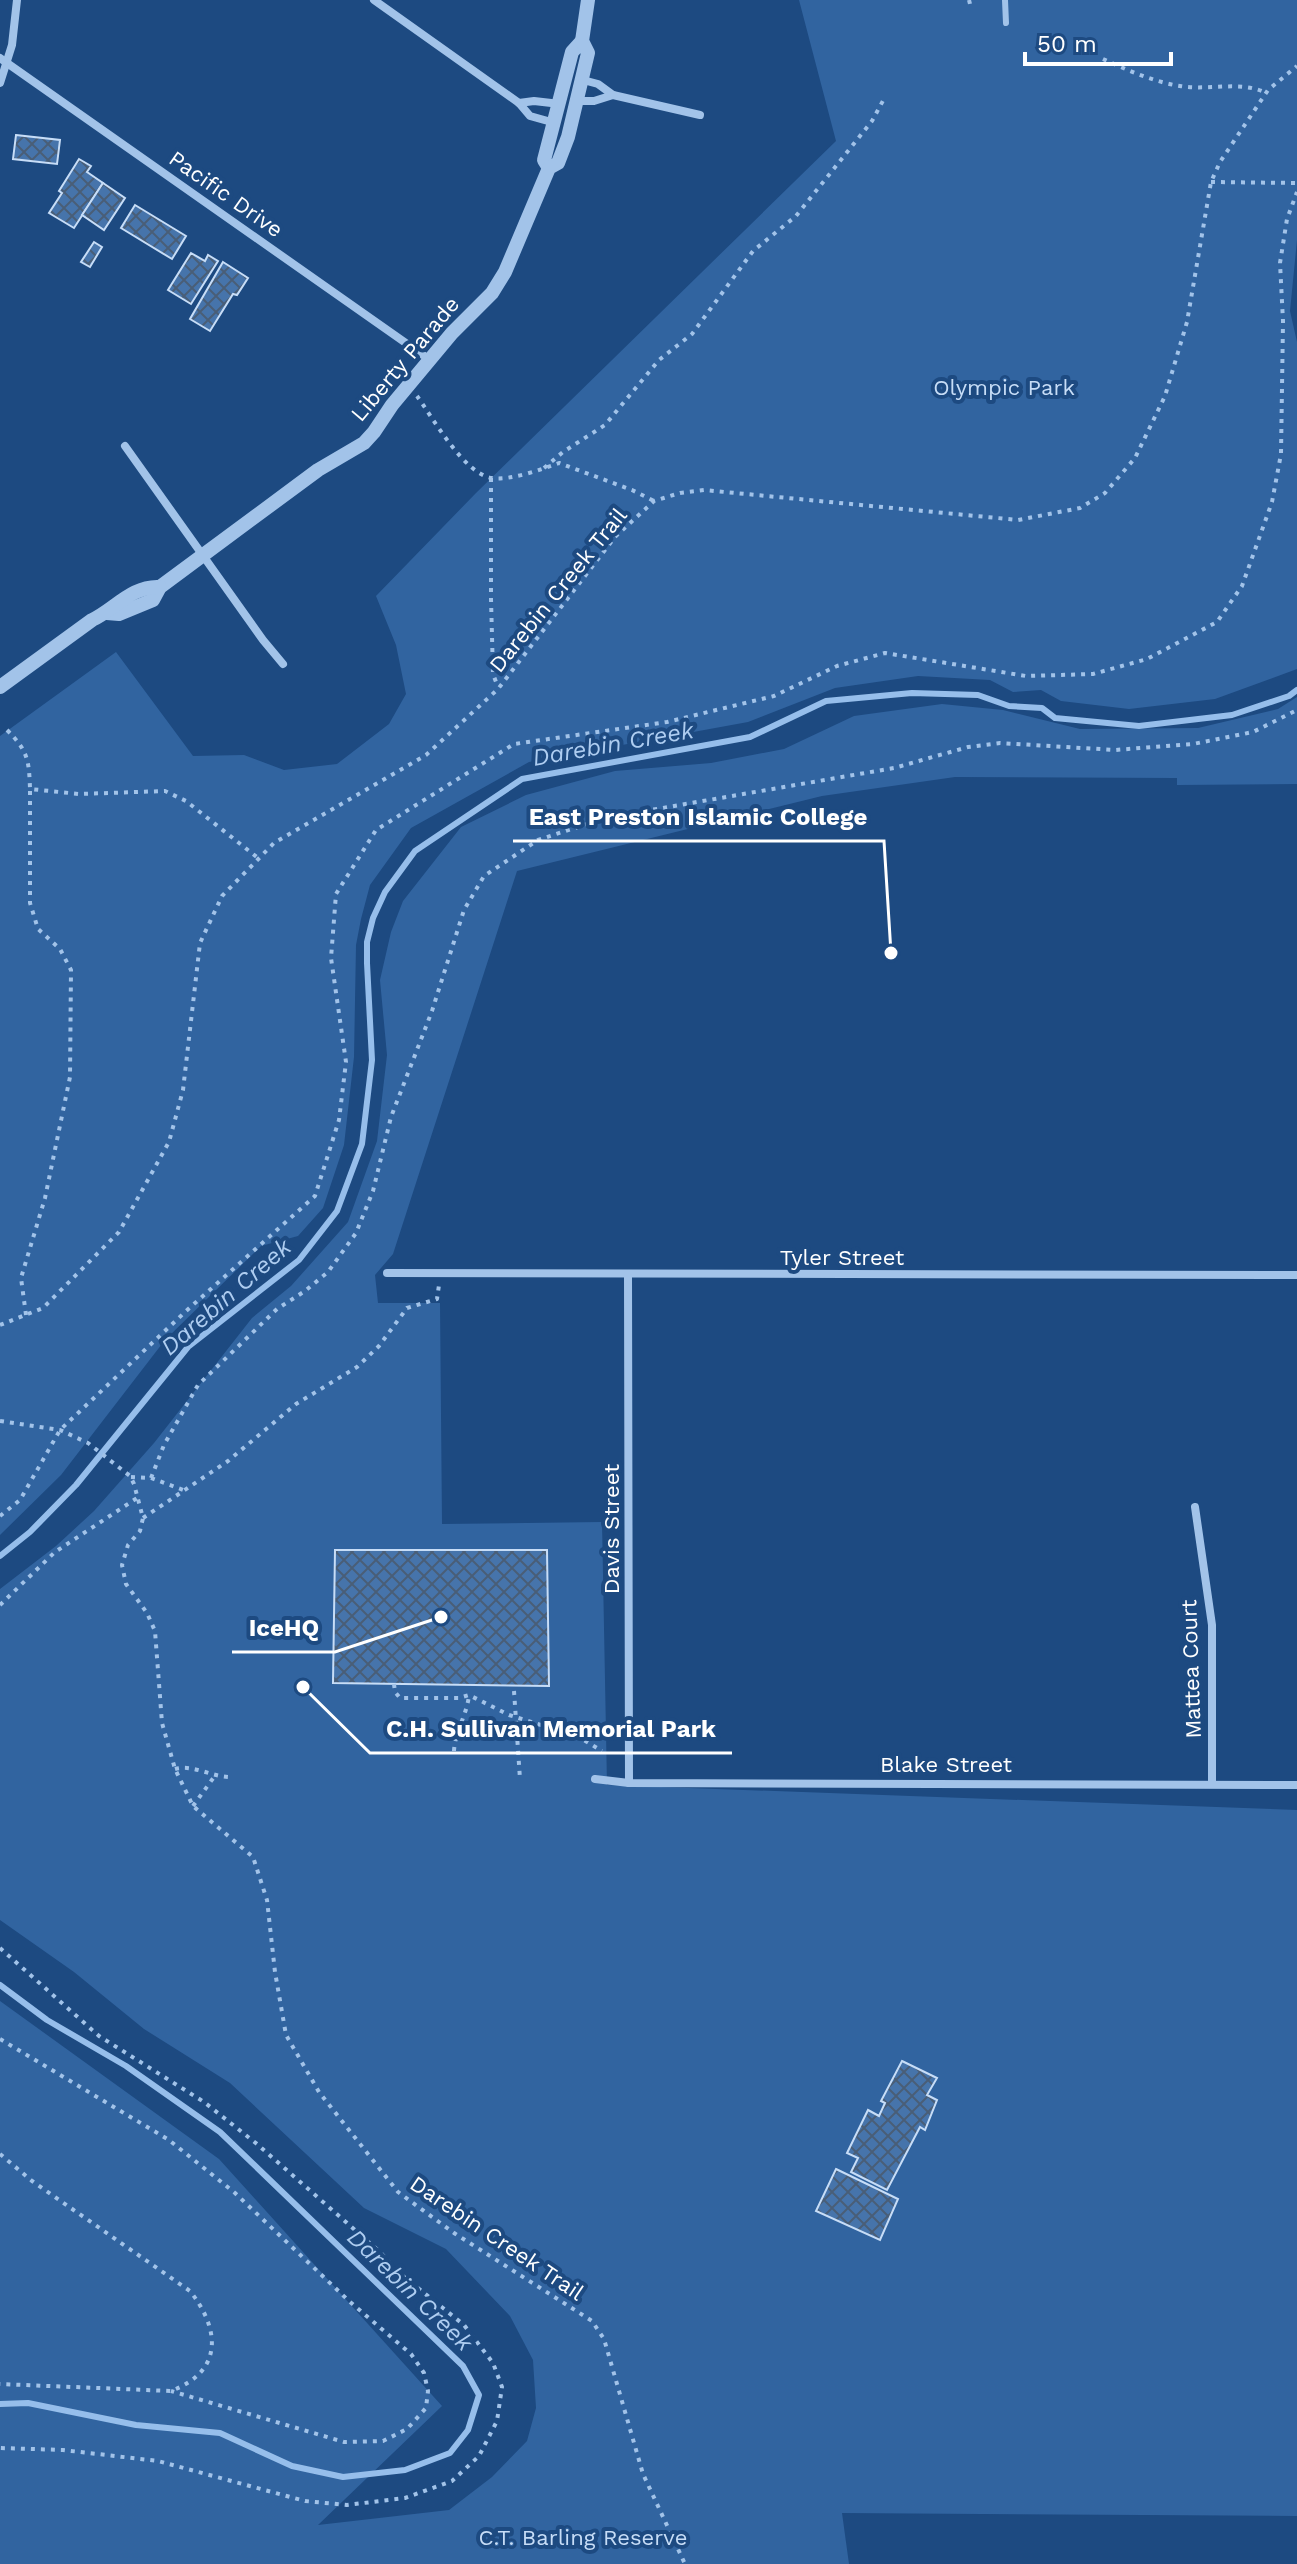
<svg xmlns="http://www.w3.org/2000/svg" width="1297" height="2564" viewBox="0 0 1297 2564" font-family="'Work Sans',sans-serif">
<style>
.green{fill:#3164a0}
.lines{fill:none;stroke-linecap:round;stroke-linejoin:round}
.stream{stroke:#96beeb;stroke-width:6}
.building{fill:url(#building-cross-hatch);stroke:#c7ddf7;stroke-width:2}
.path{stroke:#a2c3e9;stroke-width:4;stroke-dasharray:4 6;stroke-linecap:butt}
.service{stroke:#a2c3e9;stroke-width:6}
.minor{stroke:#a2c3e9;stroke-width:8}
.tertiary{stroke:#a2c3e9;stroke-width:14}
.labels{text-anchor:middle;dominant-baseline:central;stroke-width:8;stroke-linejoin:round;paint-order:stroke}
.street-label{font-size:22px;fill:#fff;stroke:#1d4a81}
.park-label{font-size:22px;fill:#c7ddf7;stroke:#1d4a81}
.water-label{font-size:24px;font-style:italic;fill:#aecdf1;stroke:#1d4a81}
.leader{fill:none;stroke:#fff;stroke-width:3}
.callout-dot{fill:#fff;stroke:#1d4a81;stroke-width:3}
.callout-label{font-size:24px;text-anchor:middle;font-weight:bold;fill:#fff;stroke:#1d4a81;stroke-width:8;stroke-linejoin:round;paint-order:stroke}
</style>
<defs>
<pattern id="building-cross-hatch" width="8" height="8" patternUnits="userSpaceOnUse" patternTransform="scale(2)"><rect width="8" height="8" fill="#4674ab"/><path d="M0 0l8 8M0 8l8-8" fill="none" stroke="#495e77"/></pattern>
</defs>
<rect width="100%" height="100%" fill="#1d4a81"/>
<g class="green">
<path d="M799,0h498v240l-7,71 7,31v327l-82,30 -86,10 -68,-8 -20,-11 -28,2 -23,-12 -72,-4 -83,12 -87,34 -219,40 -118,66 -41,57 -9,34 -5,26 -2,112 -10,88 -21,63 -25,28 -37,10 -96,94 -104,135 -61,60v-799l116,-84 77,104 51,-1 40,15 53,-6 52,-40 17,-30 -10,-49 -20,-49 100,-103 360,-352z"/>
<path d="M1297,697v87l-120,1v-7l-222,-1 -133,19 -305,75 -124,383 -18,21 3,28h62l2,221 160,-2 5,263 690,25v706l-455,-3 7,51h-849v-563l219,158 223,247 -124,119 131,-15 43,-33 35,-36 9,-33 -3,-48 -23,-44 -64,-67 -82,-41 -134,-125 -86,-54 -70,-57 -74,-52v-331l56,-43 38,-35 60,-68 98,-125 39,-32 57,-64 29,-81 10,-86 -7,-75 11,-48 12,-31 58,-74 65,-32 89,-24 96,-8 73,-14 70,-33 88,-12 61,6 77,19 118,-1 80,-19z"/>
</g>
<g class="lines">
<g class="stream">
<path d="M0,1556l30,-24 46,-47 112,-138 111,-87 38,-49 25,-67 10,-84 -5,-97v-21l6,-24 12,-26 30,-41 107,-72 228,-42 76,-36 86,-8 66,2 31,11 33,2 13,10 84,8 93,-11 57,-19 8,-6"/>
<path d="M0,1985l47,35 79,46 94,66 243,234 16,29 -11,35 -18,23 -45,17 -62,7 -51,-11 -72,-33 -84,-8 -108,-22 -28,1"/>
</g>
</g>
<g class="building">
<path d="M16,135l44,5 -3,24 -44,-5z"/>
<path d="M79,159l12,7 -4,6 16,11 -29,45 -25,-15 13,-20 -3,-2z"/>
<path d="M103,183l22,15 -21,32 -22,-15z"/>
<path d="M135,205l51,31 -14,23 -51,-31z"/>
<path d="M94,242l8,5 -12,20 -9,-5z"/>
<path d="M191,253l14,8 3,-6 10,6 -27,43 -23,-14z"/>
<path d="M223,262l25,16 -11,17 -4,-1 -23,37 -20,-12z"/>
<path d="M335,1550h212l2,136 -216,-3z"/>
<path d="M902,2061l35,17 -10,17 10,5 -12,30 -5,-3 -33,63 -36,-18 7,-14 -11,-5 21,-43 11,6 6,-13 -4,-2z"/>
<path d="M836,2169l62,30 -18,41 -64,-29z"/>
</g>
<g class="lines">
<g class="path">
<path d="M969,0l2,8"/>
<path d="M1103,59c24,11 51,23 77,27 28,5 61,-6 86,7"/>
<path d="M1211,182l86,1"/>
<path d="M417,396c16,22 47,78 75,82 17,3 51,-9 67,-15l73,27 22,11"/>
<path d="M544,468l19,-16 42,-27 54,-65 33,-26 61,-83 43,-35 76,-95 13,-24"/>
<path d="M491,478v121l2,75 5,13"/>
<path d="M7,730c21,21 22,30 23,59l49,5 86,-3 21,10 72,57"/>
<path d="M26,1315l-5,-37 24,-80 25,-121 1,-107 -11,-21 -22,-20 -8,-26v-114"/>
<path d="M0,1325l43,-17 76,-76 50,-90 14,-52 17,-147 22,-47 52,-53 152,-88 72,-66 117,-152 39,-36 26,-8 24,-3 314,30 62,-12 25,-15 30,-35 30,-62 22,-74 24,-140 9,-20 48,-72 29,-24"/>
<path d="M0,1421l60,9 28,13 42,33 4,8 9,34 -3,13 -12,14 -6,20 4,19 21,29 8,18 7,92 13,46 18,37 60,51 14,43 8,72 11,63 33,57 79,100 56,41 138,88 12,18 39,135 42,90"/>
<path d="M131,1477l20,1 35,13"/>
<path d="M151,1478l13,-33 34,-60 79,-76 28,-18 23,-19 28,-39 17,-42 18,-74 41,-106 32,-101 20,-34 54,-36 58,-19 49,-10 249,-43 74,-21 32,-4 115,7 78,-6 60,-12 44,-22"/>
<path d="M0,1516l20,-16 40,-70 125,-118 130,-116 24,-76 7,-58 -15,-104 5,-64 40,-64 138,-86 153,-22 107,-26 63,-30 48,-13 141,23 67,-2 54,-15 70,-37 25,-36 30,-84 9,-48 2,-133 -3,-58 7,-44 10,-27"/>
<path d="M143,1518l85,-57 68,-57 61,-37 22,-21 28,-38 30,-9 2,-14"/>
<path d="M0,1605l55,-53 82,-54"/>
<path d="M394,1684l1,8 5,6h59l10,-3 40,20 70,22 23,14"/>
<path d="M514,1691l6,88"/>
<path d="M454,1751c1,-20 13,-36 15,-56"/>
<path d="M175,1769c18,-5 36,8 56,8"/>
<path d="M193,1806l21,-29"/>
<path d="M0,1948l99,88 105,66 53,42 123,108 19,21 65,52 29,38 9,24 -5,34 -18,35 -27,25 -47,17 -58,7 -42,-4 -147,-40 -95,-11 -63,-2"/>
<path d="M0,2039l169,101 66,53 114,108 62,53 13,19 4,18 -2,17 -19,21 -24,12 -39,1 -173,-51"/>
<path d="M0,2154l32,27 158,110c30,38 34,80 -19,100l-171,-7"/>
</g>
<path class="service" d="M1005,0l1,23"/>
<g class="minor">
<path d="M374,0l145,103 11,13 25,7"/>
<path d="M0,58l430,302"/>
<path d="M583,80l15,4 15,11 87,20"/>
<path d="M0,83l12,-38 5,-45"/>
<path d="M579,101h15l19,-6"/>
<path d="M519,103l15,-2 26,3"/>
<path d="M125,446l138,194 20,24"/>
<path d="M387,1273l910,2"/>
<path d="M628,1275l1,508"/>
<path d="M1195,1507l17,118v158"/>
<path d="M595,1779l34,4 668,2"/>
</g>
<g class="tertiary">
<path d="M549,168l-5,-8 28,-108 10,-11"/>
<path d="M107,613l12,1 34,-14 7,-13 158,-117 46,-27 10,-11 18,-27 60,-72 40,-40 13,-21 44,-104 9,-5 10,-26 20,-84 -6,-12 6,-41"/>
<path d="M0,687l92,-67c22,-10 40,-35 68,-33"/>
</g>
</g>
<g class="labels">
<g class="street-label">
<text transform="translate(226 194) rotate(35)">Pacific Drive</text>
<text transform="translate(405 359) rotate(-50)">Liberty Parade</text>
<text transform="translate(558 590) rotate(-51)">Darebin Creek Trail</text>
<text x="842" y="1257">Tyler Street</text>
<text transform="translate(611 1529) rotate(-90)">Davis Street</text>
<text transform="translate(1191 1669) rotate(-92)">Mattea Court</text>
<text x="946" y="1764">Blake Street</text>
<text transform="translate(497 2238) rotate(34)">Darebin Creek Trail</text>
</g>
<g class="park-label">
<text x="1004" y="387">Olympic Park</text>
<text x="583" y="2537">C.T. Barling Reserve</text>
</g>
<g class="water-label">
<text transform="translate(613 744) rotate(-10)">Darebin Creek</text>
<text transform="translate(226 1297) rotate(-41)">Darebin Creek</text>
<text transform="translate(410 2290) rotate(44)">Darebin Creek</text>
</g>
</g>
<path class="leader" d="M891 953L884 841H513M441 1617L335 1652H232M303 1687L370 1753H732"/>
<g class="callout-dot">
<circle cx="891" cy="953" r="8"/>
<circle cx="441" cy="1617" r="8"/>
<circle cx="303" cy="1687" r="8"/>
</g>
<g class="callout-label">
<text x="698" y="825">East Preston Islamic College</text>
<text x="284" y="1636">IceHQ</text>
<text x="551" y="1737">C.H. Sullivan Memorial Park</text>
</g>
<path d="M1025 52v12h146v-12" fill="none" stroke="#ffffff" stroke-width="4"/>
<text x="1037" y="52" font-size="24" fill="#ffffff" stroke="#1d4a81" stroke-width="6" paint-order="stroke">50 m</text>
</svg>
